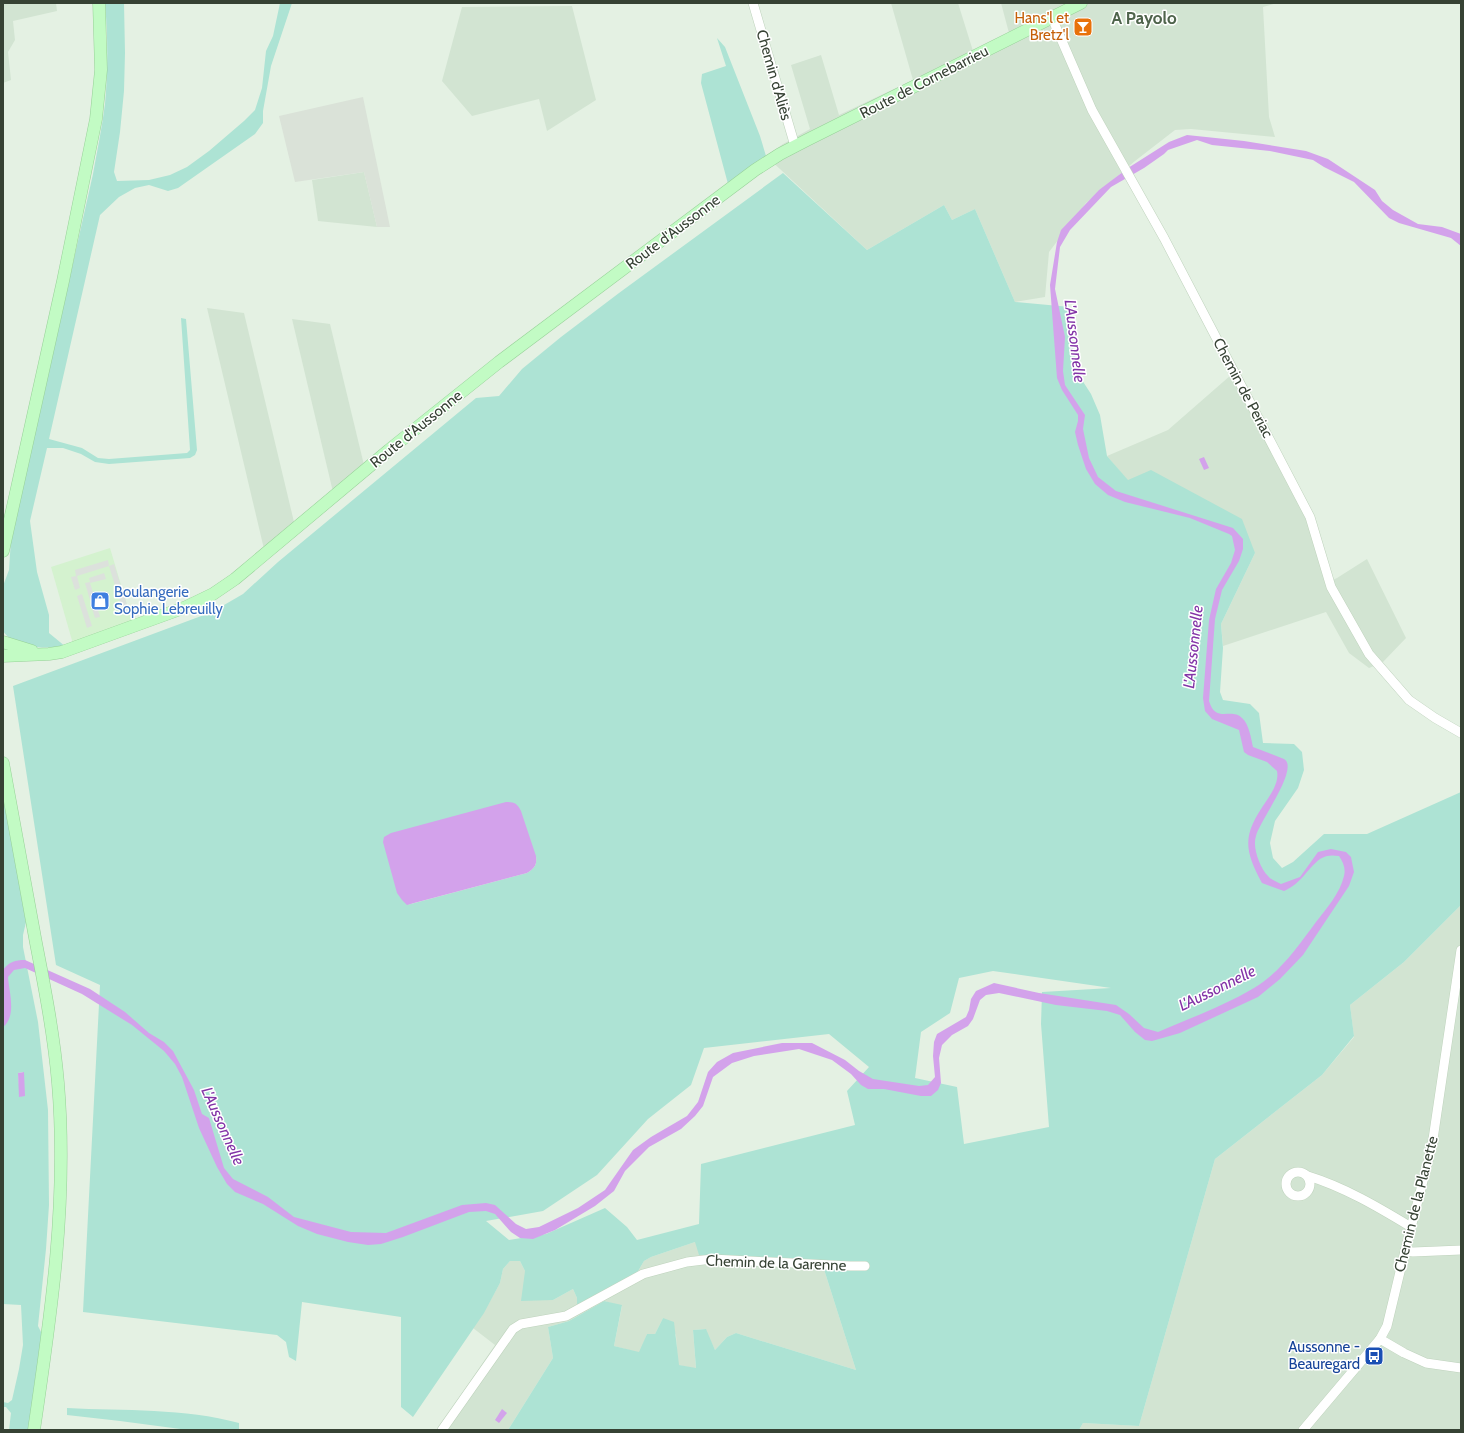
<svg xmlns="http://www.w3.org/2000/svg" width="1464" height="1433" viewBox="0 0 1464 1433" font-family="Cabin,sans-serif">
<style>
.residential{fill:#d2e4d2}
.commercial{fill:#d4f2cf}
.industrial{fill:#dae2d8}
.green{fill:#ade3d4;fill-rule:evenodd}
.parking{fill:#dce1dc}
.water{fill:#d3a2eb}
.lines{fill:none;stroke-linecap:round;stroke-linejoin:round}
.street-casing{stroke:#bfd3bd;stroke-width:10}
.secondary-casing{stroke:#97d198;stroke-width:13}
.street{stroke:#fff;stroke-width:9}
.secondary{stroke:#c2fbc4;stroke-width:12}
.labels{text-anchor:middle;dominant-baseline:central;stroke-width:3;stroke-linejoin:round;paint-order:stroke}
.food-label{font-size:15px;fill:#c56008;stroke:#fff;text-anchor:end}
.street-label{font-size:15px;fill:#364234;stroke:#fff}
.shop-label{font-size:15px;fill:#366cbe;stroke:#fff;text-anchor:start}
.transit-label{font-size:15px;fill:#164399;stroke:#fff;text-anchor:end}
.water-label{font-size:16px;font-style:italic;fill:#8334a7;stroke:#fff}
.quarter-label{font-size:17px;font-weight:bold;fill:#4f644c;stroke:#fff}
</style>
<rect width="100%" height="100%" fill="#e4f1e3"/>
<g class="residential">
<path d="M3,3h53l1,8 -44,10 2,19 -7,12 3,28 -8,3z"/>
<path d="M891,3h67l15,48 36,-18 -8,-30h276l-14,4 6,110 6,20 -84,-8 -16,1 -40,31 -49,42 -37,49 -4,45 -30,5 -40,-93 -23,11 -8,-15 -77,45 -101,-94 17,-12 27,-15 -19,-64 30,-10 18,60 74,-35z"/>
<path d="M572,6l24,94 -49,31 -8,-32 -67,17 -30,-35 20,-74z"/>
<path d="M364,172l13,55 -59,-6 -6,-41z"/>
<path d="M207,308l37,5 50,209 -30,27z"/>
<path d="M292,319l38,5 34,141 -31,27z"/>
<path d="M1231,375l77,143 18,65 11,-5 30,-19 39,79 -23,24 -14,6 -20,-15 -23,-41 -103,34 -2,-22 34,-71 -127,-72 -21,-25 61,-26z"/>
<path d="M1461,905v525h-382l4,-7 56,3 76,-267 107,-84 32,-38 -4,-32 54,-43z"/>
<path d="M695,1242l127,21 34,107 -120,-37 -9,4 -12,13 -10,-21 -12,1 3,39 -18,-4 -2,-30 -13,-17 -8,16h-8l-7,19 -26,-7 8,-40 -18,-5 -35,20 -21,6 5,31 -45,72h-71l58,-85 -22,-17 11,-16 16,-29 3,-14 7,-8h10l5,10 28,29 20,-11 4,9v7l60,-32 7,-12 7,-4z"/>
</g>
<path class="commercial" d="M110,548l22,74 -59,22 -22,-77z"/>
<path class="industrial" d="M363,97l27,130h-13l-13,-55 -69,10 -16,-66z"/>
<g class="green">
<path d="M105,3h19l1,50 -1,38 -4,41 -6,40 3,9 32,-1 21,-5 17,-8 22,-16 35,-30 11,-11 7,-22 4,-37 7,-15 7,-33h12l-21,63 -8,45v12l-8,11 -77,54 -10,3 -19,-6 -14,3 -16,9 -19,18 -51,224 33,9 16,10 11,1 78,-6 3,-3 -9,-132 5,1 11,131 -2,5 -5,3 -81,6 -14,-2 -14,-8 -18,-6h-16l-17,73 7,51 12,43v18l17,14c-21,1 -50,3 -63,-16v-45l6,-16 2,-31 82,-365c4,-23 9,-46 12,-70 3,-33 3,-67 0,-101z"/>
<path d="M717,38l8,9 35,89 6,20 -38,28 -27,-101 1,-9 24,-8z"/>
<path d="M783,173l84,77 77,-45 8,15 23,-11 40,93 55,5 3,40 7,30 11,17 9,21 7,41 21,24 23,-10 91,49 13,34 -34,71 2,24 -3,44 3,8 27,4 9,9 4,30 31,1 8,8 2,18 -6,18 -23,33 -5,22 3,15 9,10 11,-6 31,-28h43l94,-42v113l-57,57 -54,43 4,31 -32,39 -107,84 -76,267 -56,-3 -4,7h-571l45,-72 -5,-31 21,-6 35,-20 18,4 -8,41 25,6 8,-18h8l8,-16 11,4 5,43 17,3 -3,-38 13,-1 9,21 12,-13 9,-4 120,37 -34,-107 -123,-8 -4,-13 -44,15 -7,4 -7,12 -60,32v-7l-4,-9 -20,11 -32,1 4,-30 -5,-10h-10l-7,8 -3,14 -16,30 -71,104 -12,-10v-90l-99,-15 -6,59 -7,-4 -3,-15 -9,-7 -194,-23 17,-327 -44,-20 -43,-279 199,-74 31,-18 35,-32 35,-29 163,-135 23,-2 23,-27 39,-32 58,-44zM536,856c1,9 -1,12 -9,17l-120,32zM993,971l118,17 -69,4 -1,32 8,103 -85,17 -7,-57 -42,-9 6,-46 29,-19 9,-35zM829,1034l40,33 -22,24 8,34 -154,39 -2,60 -62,16 -10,-13 -22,-19 -59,26 -37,6 -23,-19 57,-10 54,-36 51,-56 43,-34 13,-37z"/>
<path d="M3,790l23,132 -3,13v12l15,75 10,88 1,95 -3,44 -8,77 4,8 -14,96h-19l2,-17 -5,-6h-3v-5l5,1 4,-3 7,-31 4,-24 -2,-40 -18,-1zM23,1072l-3,25 -2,-24z"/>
<path d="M67,1408c57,3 118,0 172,15v7h-51l-68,-9 -53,-6z"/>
</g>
<g class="parking">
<path d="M108,560l1,6 5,-2 16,50 -6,1 -15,-49 -32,10 3,12 -5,2 -4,-13 5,-1 -1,-6z"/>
<path d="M104,573l2,6 -16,4 5,15 -5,2 -5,-17 5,-1 -1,-4z"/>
<path d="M82,594l10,32 -5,2 -10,-32z"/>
<path d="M95,600l5,17 -5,1 -5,-16z"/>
</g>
<g class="water">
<path d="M1187,135l57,6 62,10 22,8 47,31 7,11 11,9 25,14 24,3 19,7v12l-10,-8 -52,-15 -10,-5 -35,-36 -30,-15 -11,-7 -43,-9 -58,-6 -15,-5 -29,10 -4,4 -20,14 -33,19 -41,43 -10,17 -5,42 10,48 -2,34 2,14 20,30 -2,14 6,29 9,19 18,14 117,37 10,11v10l-4,12 -17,29 -7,29 -6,82c7,23 22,6 33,17 7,6 9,20 11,29l31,12c16,9 -25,63 -28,77 -4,11 4,32 12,40 3,4 9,6 13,8l19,-7 18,-25 13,-3 15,3 5,5 3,15 -5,14 -46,69 -23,24 -22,18 -78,36 -28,8 -7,-1 -10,-8 -15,-17 -13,-4 -51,-6 -57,-12 -13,2 -6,5 -7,19 -5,7 -16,9 -10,10 -3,13 2,25 -3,7 -7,6h-10l-37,-7h-16l-7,-4 -10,-11 -19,-14 -33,-11 -45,7 -22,7 -19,14 -10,29 -8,10 -14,13 -32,18 -24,24 -11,20 -19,15 -40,24 -22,9 -13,-1 -9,-6 -16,-18 -9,-3 -17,1 -66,25 -22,7 -13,1 -20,-3 -31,-8 -19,-8 -35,-22 -28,-12 -8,-8 -10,-17 -18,-39 -17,-51 -7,-13 -11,-13 -32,-26 -50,-31 -57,-26 -11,2 -6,7c1,15 9,39 -5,50v-57c6,-8 12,-10 22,-10l65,29 35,23 24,21 15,9 9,9 21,39 8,24 7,4 15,50 9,11 35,18 26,20 57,15 35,1 76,-28 24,-2 9,2 21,19 10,5 13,-2 39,-19 27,-18 28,-40 18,-13 36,-21 11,-14 10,-30 9,-10 16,-9 49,-10h30l33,17 14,11 14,8 46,7 9,-1 7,-8 -2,-21 1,-14 3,-8 29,-17 3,-7 2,-11 5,-8 18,-8 45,10 77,12 13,9 15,14 14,4c32,-14 66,-26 96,-44 27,-16 44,-42 62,-66 11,-14 24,-29 28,-46 2,-8 -1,-14 -5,-20 -7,-1 -13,-1 -19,3 -14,11 -18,24 -36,32l-22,-8c-20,-36 -18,-50 5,-83 6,-9 12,-19 10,-29l-10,-9 -19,-7 -4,-3 -5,-22 -27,-11 -7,-8 -2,-13 6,-78 7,-31 15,-26 4,-13 -3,-14 -3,-2 -39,-16 -65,-16 -17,-7 -13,-11 -9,-15 -8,-24 -3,-13 3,-11v-6l-16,-25 -5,-12 -7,-93 7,-43 4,-12 38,-40 29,-22 41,-26z"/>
<path d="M1204,457l5,11 -5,2 -5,-11z"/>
<path d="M506,802c8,0 11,1 15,9l15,45c1,9 -1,12 -9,17l-113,30 -7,2 -5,-5 -5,-7 -14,-51 1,-5 7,-4z"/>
<path d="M24,1072l1,24 -6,1 -1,-24z"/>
<path d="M502,1409l5,4 -8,10 -4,-3z"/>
</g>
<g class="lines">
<defs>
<g id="street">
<path d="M753,3l42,143"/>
<path d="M1052,18l40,92 72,128 146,279 21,70 38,67 40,46 26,18 26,15"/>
<circle cx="1298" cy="1184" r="12"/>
<path d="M1308,1176c36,11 70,31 103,51"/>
<path d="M1405,1251l8,1 48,-2"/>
<path d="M1380,1339l24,14 22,10 35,5"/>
<path d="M442,1430l71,-101 8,-5 45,-8 77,-42 44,-12 25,-3 138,7h15"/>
<path d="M1303,1430l77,-91 7,-13 18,-75 27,-105 29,-196"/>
</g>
<g id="secondary">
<path d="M3,551l60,-270 33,-162 5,-49 -2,-67"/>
<path d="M3,642l29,9"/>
<path d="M3,656l46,-2 13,-2 124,-45 27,-13 22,-15 154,-129 110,-88 256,-192 25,-16 27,-14 274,-137"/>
<path d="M3,763c11,60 22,120 33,180 9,46 18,93 22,140 10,117 -7,232 -24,347"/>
</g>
</defs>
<use href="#street" class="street-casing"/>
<use href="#secondary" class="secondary-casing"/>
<use href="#street" class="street"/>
<use href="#secondary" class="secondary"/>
</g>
<defs>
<symbol id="bar-square" viewBox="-11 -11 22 22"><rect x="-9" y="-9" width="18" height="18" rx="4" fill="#e8710a" stroke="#fff"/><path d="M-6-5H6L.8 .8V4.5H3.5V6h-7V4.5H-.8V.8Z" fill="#fff"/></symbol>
<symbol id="shop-square" viewBox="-11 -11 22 22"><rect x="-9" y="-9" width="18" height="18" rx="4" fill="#3f7fe0" stroke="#fff"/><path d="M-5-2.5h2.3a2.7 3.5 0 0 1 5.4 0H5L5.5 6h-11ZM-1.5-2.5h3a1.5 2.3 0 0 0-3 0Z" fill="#fff"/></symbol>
<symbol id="bus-square" viewBox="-11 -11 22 22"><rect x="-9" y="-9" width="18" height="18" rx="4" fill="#1a4fb4" stroke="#fff"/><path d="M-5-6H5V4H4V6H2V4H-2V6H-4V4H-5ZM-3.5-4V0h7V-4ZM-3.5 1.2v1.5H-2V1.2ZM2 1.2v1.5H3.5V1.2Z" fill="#fff"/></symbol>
</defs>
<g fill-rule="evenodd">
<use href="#bar-square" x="1072" y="16" width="22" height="22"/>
<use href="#shop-square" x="89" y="590" width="22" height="22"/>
<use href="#bus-square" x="1363" y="1345" width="22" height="22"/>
</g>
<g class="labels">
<g class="food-label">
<text x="1069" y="18">Hans'l et<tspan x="1069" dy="17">Bretz'l</tspan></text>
</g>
<g class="street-label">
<text transform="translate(774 75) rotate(74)">Chemin d'Aliès</text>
<text transform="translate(924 82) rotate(-27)">Route de Cornebarrieu</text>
<text transform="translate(673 232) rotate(-37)">Route d'Aussonne</text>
<text transform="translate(1243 388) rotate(62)">Chemin de Periac</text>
<text transform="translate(416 429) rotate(-39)">Route d'Aussonne</text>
<text transform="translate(1416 1204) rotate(-76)">Chemin de la Planette</text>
<text transform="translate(776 1263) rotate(2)">Chemin de la Garenne</text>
</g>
<g class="shop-label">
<text x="114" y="592">Boulangerie<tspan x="114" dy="17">Sophie Lebreuilly</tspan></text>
</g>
<g class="transit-label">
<text x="1360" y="1347">Aussonne -<tspan x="1360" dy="17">Beauregard</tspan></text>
</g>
<g class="water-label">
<text transform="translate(1075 341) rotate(83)">L'Aussonnelle</text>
<text transform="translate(1193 647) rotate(-84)">L'Aussonnelle</text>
<text transform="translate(1217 988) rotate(-26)">L'Aussonnelle</text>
<text transform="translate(223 1126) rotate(66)">L'Aussonnelle</text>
</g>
<g class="quarter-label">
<text x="1144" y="18">A Payolo</text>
</g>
</g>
<rect width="1464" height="1433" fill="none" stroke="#364234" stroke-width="8"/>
</svg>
